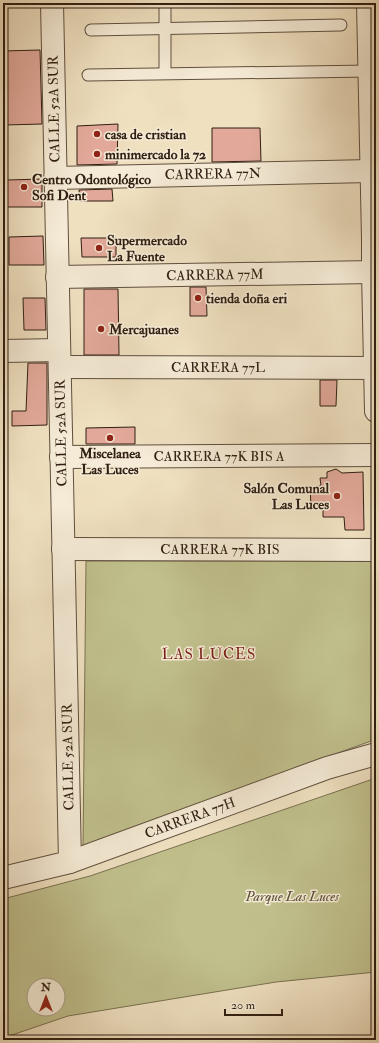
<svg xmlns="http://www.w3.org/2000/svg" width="379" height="1043" viewBox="0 0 379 1043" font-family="'IM FELL Double Pica',serif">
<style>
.green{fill:#c0c08d;stroke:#787050;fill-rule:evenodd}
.building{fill:#e2a99a;stroke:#301f12}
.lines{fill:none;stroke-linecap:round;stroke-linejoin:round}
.service-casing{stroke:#604f3e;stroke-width:13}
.minor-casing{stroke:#604f3e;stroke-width:24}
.tertiary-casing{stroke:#604f3e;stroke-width:24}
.service{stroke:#f5ebd6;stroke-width:11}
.minor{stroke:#f5ebd6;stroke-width:22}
.tertiary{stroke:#f5ebd6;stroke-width:22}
.poi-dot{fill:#8f2418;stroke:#f5ebd6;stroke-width:1.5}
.labels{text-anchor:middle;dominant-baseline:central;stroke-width:3;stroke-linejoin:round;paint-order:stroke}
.street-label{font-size:14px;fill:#301f12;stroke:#f5ebd6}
.poi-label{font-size:14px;font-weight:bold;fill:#301f12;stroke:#f5ebd6;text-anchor:start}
.park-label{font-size:14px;font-style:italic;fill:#5b4f37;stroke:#f5ebd6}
.neighbourhood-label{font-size:15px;letter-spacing:1px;fill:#7a1f14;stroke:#f5ebd6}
</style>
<rect width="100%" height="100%" fill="#efe0c0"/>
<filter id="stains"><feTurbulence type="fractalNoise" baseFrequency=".005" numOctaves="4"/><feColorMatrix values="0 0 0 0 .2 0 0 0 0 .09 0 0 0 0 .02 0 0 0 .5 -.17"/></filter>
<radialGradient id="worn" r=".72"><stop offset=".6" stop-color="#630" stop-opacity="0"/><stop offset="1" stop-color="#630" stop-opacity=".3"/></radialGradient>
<g class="green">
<path d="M86,561h287l-2,180 -288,105z"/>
<path d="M376,778v194l-100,10 -208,34 -65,22v-139l87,-23zM34,985h24v24h-24z"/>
</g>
<g class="building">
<path d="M40,50l2,74 -38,1 1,-55h-2v-19z"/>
<path d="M118,124l-1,40 -40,1v-39z"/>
<path d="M212,128h48l1,33 -49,1z"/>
<path d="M42,179v28h-35v-27z"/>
<path d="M112,189l1,12h-33l-1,-11z"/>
<path d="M43,236l1,29h-35v-28z"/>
<path d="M81,238h35v19h-34z"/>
<path d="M190,287h16l1,29h-17z"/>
<path d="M84,289h34l1,66h-35z"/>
<path d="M23,298h22l1,32h-22z"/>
<path d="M28,363h19v62l-35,1v-15h14z"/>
<path d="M320,380h17l-1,26h-16z"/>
<path d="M135,427v17h-49v-16z"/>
<path d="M336,469l6,4 21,-1 1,58h-19l-1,-13h-21v-12l-12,1 -1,-19 11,-1 -1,-8h7v-6z"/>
</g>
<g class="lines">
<defs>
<g id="service">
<path d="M165,3v69"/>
<path d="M91,30l250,-5"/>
<path d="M88,75l282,-4"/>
</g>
<g id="minor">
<path d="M368,3l5,236"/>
<path d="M55,178l316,-7"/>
<path d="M373,272l3,139"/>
<path d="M3,351l56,-1"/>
<path d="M60,367l316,1"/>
<path d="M61,457l315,-2"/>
<path d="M63,549l313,1"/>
<path d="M70,862l257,-94 49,-14"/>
</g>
<g id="tertiary">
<path d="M57,277l316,-5v-33h3"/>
<path d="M3,878l67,-16 -18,-859"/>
</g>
</defs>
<use href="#service" class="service-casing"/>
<use href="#minor" class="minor-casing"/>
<use href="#tertiary" class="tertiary-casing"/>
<use href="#service" class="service"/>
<use href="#minor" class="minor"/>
<use href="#tertiary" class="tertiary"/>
</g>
<g class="poi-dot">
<circle cx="97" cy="134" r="4"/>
<circle cx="97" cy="154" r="4"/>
<circle cx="24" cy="187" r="4"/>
<circle cx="99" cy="248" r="4"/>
<circle cx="198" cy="298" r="4"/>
<circle cx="101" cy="329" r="4"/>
<circle cx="110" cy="438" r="4"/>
<circle cx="337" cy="496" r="4"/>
</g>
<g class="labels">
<g class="street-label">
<text transform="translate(54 109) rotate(-91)">CALLE 52A SUR</text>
<text transform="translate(213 174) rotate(-1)">CARRERA 77N</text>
<text transform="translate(215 275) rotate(-1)">CARRERA 77M</text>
<text x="218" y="367">CARRERA 77L</text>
<text transform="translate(61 433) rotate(-91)">CALLE 52A SUR</text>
<text x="219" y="456">CARRERA 77K BIS A</text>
<text x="220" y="549">CARRERA 77K BIS</text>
<text transform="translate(68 757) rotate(-91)">CALLE 52A SUR</text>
<text transform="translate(190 818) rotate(-20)">CARRERA 77H</text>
</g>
<g class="poi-label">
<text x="105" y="134">casa de cristian</text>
<text x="105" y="154">minimercado la 72</text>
<text x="32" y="179">Centro Odontológico<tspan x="32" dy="16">Sofi Dent</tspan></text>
<text x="107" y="240">Supermercado<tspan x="107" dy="16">La Fuente</tspan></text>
<text x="206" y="298">tienda doña eri</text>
<text x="109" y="329">Mercajuanes</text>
<text x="110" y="453" text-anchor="middle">Miscelanea<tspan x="110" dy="16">Las Luces</tspan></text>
<text x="329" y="488" text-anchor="end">Salón Comunal<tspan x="329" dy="16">Las Luces</tspan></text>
</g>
<g class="park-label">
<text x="292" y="896">Parque Las Luces</text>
</g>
<g class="neighbourhood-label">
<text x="209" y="654">LAS LUCES</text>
</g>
</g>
<rect width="379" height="1043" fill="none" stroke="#efe0c0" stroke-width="16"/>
<rect x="4" y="4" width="371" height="1035" fill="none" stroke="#301f12" stroke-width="2"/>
<rect x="8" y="8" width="363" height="1027" fill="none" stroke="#301f12"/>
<g transform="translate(46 997)"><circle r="19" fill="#f5ebd6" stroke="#a69988"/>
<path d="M0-3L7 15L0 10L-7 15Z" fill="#8f2418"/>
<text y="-6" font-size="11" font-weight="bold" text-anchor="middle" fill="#301f12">N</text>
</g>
<path d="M225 1009v6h57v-6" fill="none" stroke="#301f12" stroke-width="2"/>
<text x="231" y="1009" font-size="12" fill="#301f12" stroke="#f5ebd6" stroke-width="3" paint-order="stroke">20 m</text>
<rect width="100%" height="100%" filter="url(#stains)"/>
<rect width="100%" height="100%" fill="url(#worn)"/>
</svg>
